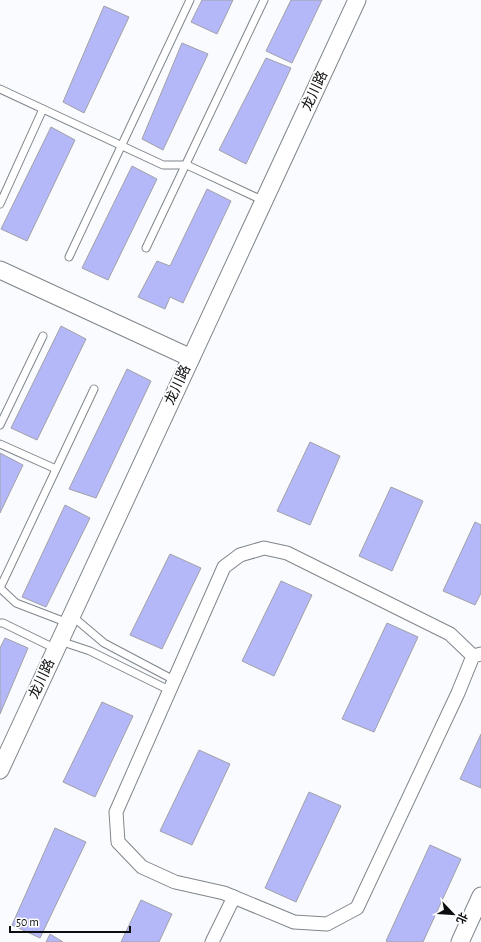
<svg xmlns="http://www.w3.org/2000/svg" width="481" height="942" viewBox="0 0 481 942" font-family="'Alegreya Sans','Noto Sans SC',sans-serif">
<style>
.building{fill:#b5b8f8;stroke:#a0a1a8}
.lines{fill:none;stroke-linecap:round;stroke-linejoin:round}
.service-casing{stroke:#80868b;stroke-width:9}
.minor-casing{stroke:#80868b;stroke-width:15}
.tertiary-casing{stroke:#80868b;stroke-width:19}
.service{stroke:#fff;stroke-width:7}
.minor{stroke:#fff;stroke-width:13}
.tertiary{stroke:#fff;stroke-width:17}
.labels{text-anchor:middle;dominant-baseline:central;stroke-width:3.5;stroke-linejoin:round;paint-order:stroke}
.street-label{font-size:14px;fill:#0b0d0f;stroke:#fff}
</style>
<rect width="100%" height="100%" fill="#f9fbfe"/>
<g class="building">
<path d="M202,0h31l-16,34 -26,-12z"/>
<path d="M291,0h31l-30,63 -26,-12z"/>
<path d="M104,6l25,11 -45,96 -21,-11z"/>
<path d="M182,43l26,11 -45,96 -21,-11z"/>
<path d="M266,58l25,10 -45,96 -27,-14z"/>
<path d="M51,127l24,13 -48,101 -26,-12z"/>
<path d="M132,166l25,13 -49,101 -26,-12z"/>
<path d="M207,189l24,12 -48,102 -13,-6 -5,12 -27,-12 19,-36 13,5z"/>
<path d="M61,326l25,13 -49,101 -26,-12z"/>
<path d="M127,369l24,12 -55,117 -27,-9z"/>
<path d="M310,442l30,14 -30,69 -33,-14z"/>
<path d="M0,453l23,12 -23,48z"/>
<path d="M391,487l32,14 -31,70 -33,-15z"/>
<path d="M65,505l25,13 -44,89 -24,-10z"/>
<path d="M475,522l6,3v68l-6,12 -32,-14z"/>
<path d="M170,554l31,14 -39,81 -32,-14z"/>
<path d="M281,581l31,14 -38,81 -32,-15z"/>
<path d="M387,623l31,14 -44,95 -32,-13z"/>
<path d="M5,638l23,10 -28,66v-66z"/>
<path d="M102,702l31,14 -38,81 -32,-15z"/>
<path d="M481,734v54l-21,-9z"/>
<path d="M199,750l31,14 -38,81 -32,-14z"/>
<path d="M309,792l32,14 -45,96 -31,-14z"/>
<path d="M55,828l31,14 -46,96 -28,-13z"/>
<path d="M430,845l31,14 -38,83h-35l-2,-1z"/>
<path d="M141,900l31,14 -13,28h-38z"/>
<path d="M50,934l13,8h-17z"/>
</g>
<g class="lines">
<defs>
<g id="service">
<path d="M0,89l163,76h24l77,36"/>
<path d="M0,204l43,-95"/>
<path d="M146,248l118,-248"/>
<path d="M69,257l121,-257"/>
<path d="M0,425l43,-89"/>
<path d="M0,444l56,25"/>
<path d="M0,588l94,-199"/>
<path d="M0,588l16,15 52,20"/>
<path d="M72,616l32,27 70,37"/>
<path d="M0,623h3l53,26"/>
<path d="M60,641l30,10 79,39"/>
</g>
<g id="minor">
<path d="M473,656l-23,-22 -163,-81 -23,-5 -24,7 -16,12 -108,245 2,30 24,25 33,15 49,11 70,29 33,2 30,-16 101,-215 15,-37 8,-2"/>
<path d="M212,942l22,-45"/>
</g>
<g id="tertiary">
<path d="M0,270l191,88"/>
<path d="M0,770l357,-770"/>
<path d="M460,942l21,-46"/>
</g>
</defs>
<use href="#service" class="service-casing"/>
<use href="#minor" class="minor-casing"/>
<use href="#tertiary" class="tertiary-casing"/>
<use href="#service" class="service"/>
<use href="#minor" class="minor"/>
<use href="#tertiary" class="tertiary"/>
</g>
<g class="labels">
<g class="street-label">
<text transform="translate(315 91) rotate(-65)">龙川路</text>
<text transform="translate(178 385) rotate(-65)">龙川路</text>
<text transform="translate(42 679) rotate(-65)">龙川路</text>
</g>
</g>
<g transform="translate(453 914) rotate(115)" stroke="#ffffff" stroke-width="3" paint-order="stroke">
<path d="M0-3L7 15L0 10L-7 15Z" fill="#0b0d0f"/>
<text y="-6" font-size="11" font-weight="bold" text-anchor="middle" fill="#0b0d0f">北</text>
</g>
<path d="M10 926v6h120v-6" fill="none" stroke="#0b0d0f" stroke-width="2"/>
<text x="16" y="926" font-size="12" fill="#0b0d0f" stroke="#ffffff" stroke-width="3" paint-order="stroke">50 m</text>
</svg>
